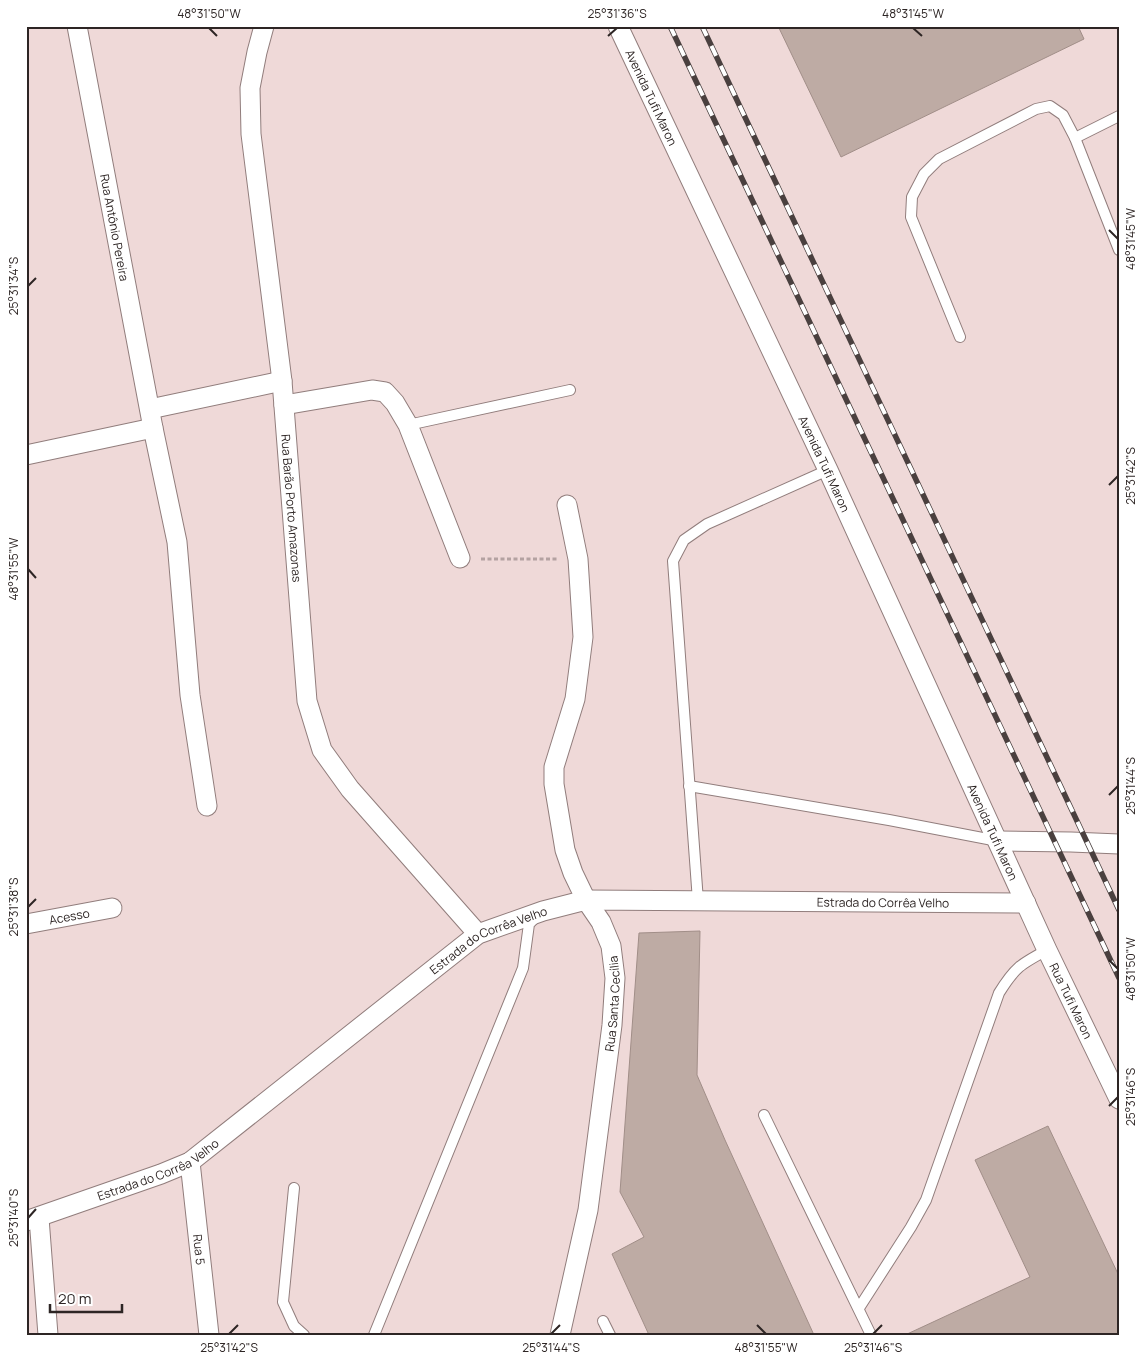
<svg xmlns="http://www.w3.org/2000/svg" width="1145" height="1361" viewBox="0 0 1145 1361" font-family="Manrope,sans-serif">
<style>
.building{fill:#beaba4;stroke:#a18e88}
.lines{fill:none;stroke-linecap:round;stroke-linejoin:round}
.service-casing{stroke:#917d7c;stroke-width:12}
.minor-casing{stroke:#917d7c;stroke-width:21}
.path{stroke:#b4a2a1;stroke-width:3;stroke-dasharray:4 2.5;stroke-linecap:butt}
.service{stroke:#fff;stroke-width:10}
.minor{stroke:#fff;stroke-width:19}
.rail-casing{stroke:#4a403f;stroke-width:5.5}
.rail{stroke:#fff;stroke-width:4;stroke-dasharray:11;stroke-linecap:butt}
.ticks{fill:none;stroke:#2d2524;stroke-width:2}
.labels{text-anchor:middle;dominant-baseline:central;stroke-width:4.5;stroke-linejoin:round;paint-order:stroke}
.street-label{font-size:12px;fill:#2d2524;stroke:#fff}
.neatline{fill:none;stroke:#2d2524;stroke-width:2}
.ticks-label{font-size:12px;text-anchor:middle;fill:#2d2524}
</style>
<rect width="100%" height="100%" fill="#efd9d8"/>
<g class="building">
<path d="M778,26h300l6,13 -243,118z"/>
<path d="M700,931l-3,144 28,65 89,195h-165l-37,-81 32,-17 -24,-45 19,-259z"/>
<path d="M1048,1126l71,150v59h-214l125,-58 -55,-117z"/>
</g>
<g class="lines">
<defs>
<g id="service">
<path d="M1075,138l44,-22"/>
<path d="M960,337l-49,-120 1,-20 12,-23 15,-15 97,-50 14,-3 13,9 12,23 44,112"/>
<path d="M408,425l162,-35"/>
<path d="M689,786l200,34 109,21"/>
<path d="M698,901l-25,-340 11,-21 23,-16 121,-54"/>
<path d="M764,1115l107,220"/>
<path d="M294,1188l-11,114 11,24 10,9"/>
<path d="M859,1308l52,-81 15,-27 73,-207c16,-26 22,-29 48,-43"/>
<path d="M603,1321l7,14"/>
<path d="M374,1335l149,-367 6,-44 8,-8"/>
</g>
<g id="minor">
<path id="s1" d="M77,26l76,402 24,114 13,153 17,111"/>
<path id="s2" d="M264,26l-7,26 -7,36 1,46 31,247 25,320 15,49 28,39 128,145"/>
<path id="s3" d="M618,26l210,444 219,480 72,149"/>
<path d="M284,405l88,-15 13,2 10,11 13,22 52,133"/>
<path d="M150,409l132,-28"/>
<path d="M26,455l127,-27"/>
<path d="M999,841l72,1 48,2"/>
<path id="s4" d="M26,924l86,-16"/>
<path id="s5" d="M190,1162l19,173"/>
<path d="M39,1218l9,117"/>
<path id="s6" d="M26,1221l135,-47 29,-12 288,-228 65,-23 43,-11 440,3"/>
<path id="s7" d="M560,1335l28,-125 24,-185 3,-47 -4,-32 -10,-24 -15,-22 -13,-27 -8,-23 -11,-66v-17l21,-68 8,-62 -5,-78 -11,-54"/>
</g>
</defs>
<use href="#service" class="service-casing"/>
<use href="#minor" class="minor-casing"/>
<path class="path" d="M481,559h76"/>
<use href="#service" class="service"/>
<use href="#minor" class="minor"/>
<defs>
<g id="rail">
<path d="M670,26l449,952"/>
<path d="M702,26l417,884"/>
</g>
</defs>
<use href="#rail" class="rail-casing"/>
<use href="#rail" class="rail"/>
</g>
<path class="ticks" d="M209,28l8,8M913,28l9,8M608,36l9,-8M1109,230l9,9M28,286l8,-8M1109,485l9,-9M28,569l8,9M1109,795l9,-9M28,907l8,-8M1109,960l9,9M1109,1106l9,-9M28,1218l8,-9M757,1325l9,9M229,1334l9,-9M551,1334l9,-9M873,1334l9,-9"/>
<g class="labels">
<g class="street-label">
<text stroke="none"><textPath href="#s3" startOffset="79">Avenida Tufi Maron</textPath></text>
<text stroke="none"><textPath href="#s1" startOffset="205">Rua Antônio Pereira</textPath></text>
<text stroke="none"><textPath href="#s3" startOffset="484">Avenida Tufi Maron</textPath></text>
<text stroke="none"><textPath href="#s2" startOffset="486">Rua Barão Porto Amazonas</textPath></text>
<text stroke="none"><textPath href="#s3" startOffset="889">Avenida Tufi Maron</textPath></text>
<text stroke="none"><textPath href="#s6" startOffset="952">Estrada do Corrêa Velho</textPath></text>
<text stroke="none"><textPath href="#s4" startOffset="44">Acesso</textPath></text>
<text stroke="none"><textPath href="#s6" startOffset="548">Estrada do Corrêa Velho</textPath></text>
<text stroke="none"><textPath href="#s3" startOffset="1075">Rua Tufi Maron</textPath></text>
<text stroke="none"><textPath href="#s7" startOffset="336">Rua Santa Cecília</textPath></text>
<text stroke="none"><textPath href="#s6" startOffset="142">Estrada do Corrêa Velho</textPath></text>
<text stroke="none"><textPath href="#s5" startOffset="88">Rua 5</textPath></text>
</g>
</g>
<rect width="1145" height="1361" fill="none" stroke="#ffffff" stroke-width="55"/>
<path d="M50 1304v8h72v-8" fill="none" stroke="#2d2524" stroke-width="2.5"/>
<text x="58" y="1304" font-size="15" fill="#2d2524" stroke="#ffffff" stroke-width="4" paint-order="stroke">20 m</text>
<rect x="28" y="28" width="1090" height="1306" class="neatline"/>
<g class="ticks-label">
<text x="209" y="18">48°31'50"W</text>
<text x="617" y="18">25°31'36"S</text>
<text x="913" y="18">48°31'45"W</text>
<text transform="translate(1131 239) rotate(-90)" y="4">48°31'45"W</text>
<text transform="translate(14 286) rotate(-90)" y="4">25°31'34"S</text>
<text transform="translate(1131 476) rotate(-90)" y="4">25°31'42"S</text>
<text transform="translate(14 569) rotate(-90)" y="4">48°31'55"W</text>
<text transform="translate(1131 786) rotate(-90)" y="4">25°31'44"S</text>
<text transform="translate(14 907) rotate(-90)" y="4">25°31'38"S</text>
<text transform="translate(1131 969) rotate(-90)" y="4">48°31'50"W</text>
<text transform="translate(1131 1097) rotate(-90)" y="4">25°31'46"S</text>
<text transform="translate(14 1218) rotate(-90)" y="4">25°31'40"S</text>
<text x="229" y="1352">25°31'42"S</text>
<text x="551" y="1352">25°31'44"S</text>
<text x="766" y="1352">48°31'55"W</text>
<text x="873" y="1352">25°31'46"S</text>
</g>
</svg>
